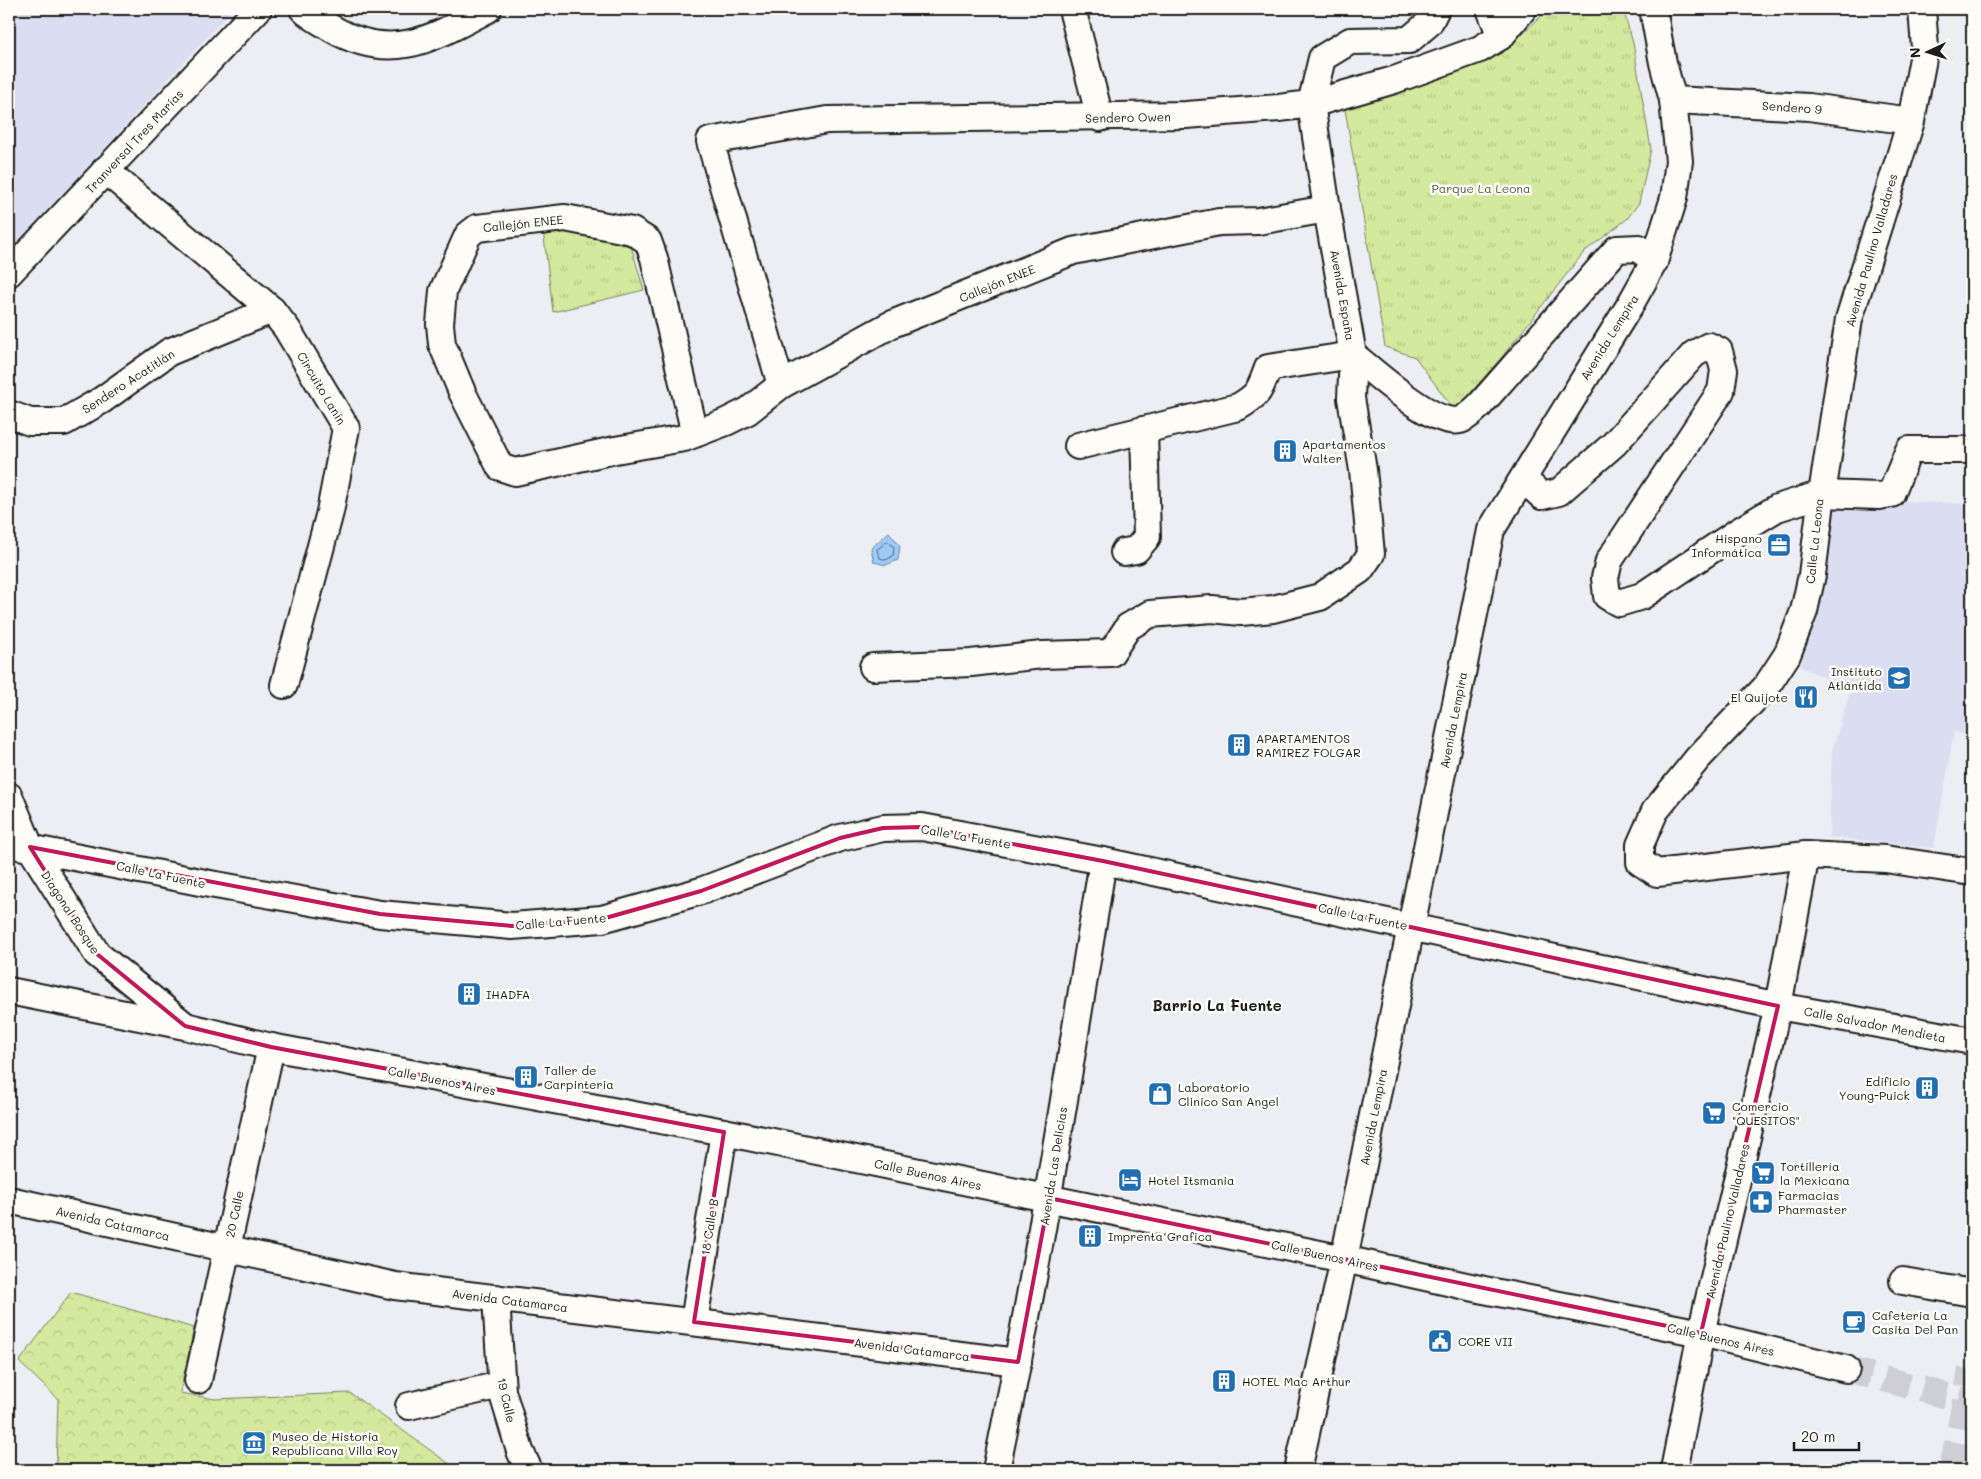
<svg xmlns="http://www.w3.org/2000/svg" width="1981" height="1479" viewBox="0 0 1981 1479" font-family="Mali,sans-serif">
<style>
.built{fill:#dadef0}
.forest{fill:url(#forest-crowns);stroke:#77825d}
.park{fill:url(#park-tufts);stroke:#77825d}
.water{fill:#9dcaf7;stroke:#69849f}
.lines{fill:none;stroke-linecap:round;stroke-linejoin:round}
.shore{stroke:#506274;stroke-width:1}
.minor-tunnel{stroke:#ceced4;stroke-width:26;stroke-dasharray:26 13;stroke-linecap:butt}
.major-tunnel{stroke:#ceced4;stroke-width:28;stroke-dasharray:28 14;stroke-linecap:butt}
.minor-casing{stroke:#1c1c1c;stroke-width:30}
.minor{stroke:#fdfcf7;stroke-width:26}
.marked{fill:none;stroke:#c2185b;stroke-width:4;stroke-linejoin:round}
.labels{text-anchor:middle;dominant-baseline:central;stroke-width:5;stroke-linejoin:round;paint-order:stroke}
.street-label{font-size:12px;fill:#1c1c1c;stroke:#fdfcf7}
.park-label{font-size:12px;fill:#535a43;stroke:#fdfcf7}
.poi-label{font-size:12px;fill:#1c1c1c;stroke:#fdfcf7;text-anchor:start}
.quarter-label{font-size:15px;font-weight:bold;fill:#1c1c1c;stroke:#fdfcf7}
</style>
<defs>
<pattern id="forest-crowns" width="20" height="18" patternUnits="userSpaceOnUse" patternTransform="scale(1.25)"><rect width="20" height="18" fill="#d2e99e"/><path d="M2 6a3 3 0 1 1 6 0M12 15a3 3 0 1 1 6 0" fill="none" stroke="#b4c788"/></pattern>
<pattern id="park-tufts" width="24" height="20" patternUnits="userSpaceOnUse" patternTransform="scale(1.25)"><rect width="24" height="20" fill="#d2e99e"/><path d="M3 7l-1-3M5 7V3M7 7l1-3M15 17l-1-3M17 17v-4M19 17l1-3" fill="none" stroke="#b4c788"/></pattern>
</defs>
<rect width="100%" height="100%" fill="#edeef4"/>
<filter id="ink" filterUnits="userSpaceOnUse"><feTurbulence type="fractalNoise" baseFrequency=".02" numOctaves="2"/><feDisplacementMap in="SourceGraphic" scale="10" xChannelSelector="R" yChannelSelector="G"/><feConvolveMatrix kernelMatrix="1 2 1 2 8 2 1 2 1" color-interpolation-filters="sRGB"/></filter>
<g filter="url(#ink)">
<g class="built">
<path d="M22,9h211l-224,243v-228z"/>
<path d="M1834,498l138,6v232l-18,-4 -20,116 -105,-11 3,-87 19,-61 -50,-22 19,-88z"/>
</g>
<path class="forest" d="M71,1292l123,36 -14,65 35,6 135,-6 108,77h-402l2,-71 -39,-37z"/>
<g class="park">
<path d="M1549,9h74l10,34 18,106 -12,54 -12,16 -43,33 -82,105 -47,54 -40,-54 -30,-10 -42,-250 97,-22 61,-22z"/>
<path d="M564,225c23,7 44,17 67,21l13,44 -91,22 -10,-83z"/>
</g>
<path class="water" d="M889,532l11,14 -2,14 -12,5 -12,-3 -3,-14z"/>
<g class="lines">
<path class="shore" d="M888,541l6,6 -1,9 -7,4 -6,-2 -3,-8z"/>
<path class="minor-tunnel" d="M1846,1369l120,32"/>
<path class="major-tunnel" d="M1953,1470l19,-100"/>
<defs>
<g id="minor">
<path d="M303,9c8,8 19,13 28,19 61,36 102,10 157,-19"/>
<path d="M1072,9l28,109"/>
<path d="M1436,9l-7,14 -20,17 -59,1 -28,17 -11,46 16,105 26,146c22,17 80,72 107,65 7,-2 14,-10 19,-14l138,-157 22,-1 15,14"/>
<path d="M1490,9l11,27"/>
<path d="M1922,9l3,39 -14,73 -62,198 -27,175 -10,81 -8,36 -17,44 -21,32 -68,71 -43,53 -15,34v17l17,11 149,-18 79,4 87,13"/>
<path d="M1673,100l136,7 102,14"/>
<path d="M105,170l167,140 15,19 59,99 -16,84 -46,173"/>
<path d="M9,273l249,-264"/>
<path d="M781,385l-71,-244 117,-21 359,-5 93,-7 32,-4 83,-24 86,-31 21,-13 22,-27"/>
<path d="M9,414l21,8h34l38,-22 67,-48 103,-42"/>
<path d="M695,434l-41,-176 -6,-17 -16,-10 -67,-13 -88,10 -9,7 -25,56 -3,33 2,20 20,48 38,75 15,5 100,-22 69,-12 42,-16 22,-11 33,-26 111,-61 181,-73 146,-29 39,-1 69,-12"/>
<path d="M1523,479l19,17 17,-4 55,-48 80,-90 15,-8 10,5 5,19 -3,21 -112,170 -4,17 2,18 12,7 23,-7 97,-65 38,-23 45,-14 57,2 12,-2 18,-44h63"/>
<path d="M1124,552l12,-2 11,-13 -3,-107"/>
<path d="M873,667l98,-4 71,-8 69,-2 17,-26 22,-13 62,-5 29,3 32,-3 47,-12 40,-27 11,-16 -8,-84 -12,-72 2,-43 -85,13c-8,22 -9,27 -30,39l-160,39"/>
<path d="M9,796l21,51 67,107 86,70"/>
<path d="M9,844l201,40 170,30 132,12 90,-7 99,-28 139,-53 43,-10 39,-1 181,34 675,145 194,35"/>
<path d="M9,991l176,35 86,21 453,85 620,127 140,31 217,43 145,36"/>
<path d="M9,1200l386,86 623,76"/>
<path d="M1903,1281l69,12"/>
<path d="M496,1298l6,93 18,60 9,19"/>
<path d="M694,1322l30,-190"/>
<path d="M198,1380l73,-333"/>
<path d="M409,1406l92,-21"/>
<path d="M996,1470c42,-202 74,-405 107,-609"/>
<path d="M1298,1470l46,-211 147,-729 139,-225 24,-43 20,-64 5,-37 -6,-61 -10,-37 -10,-54"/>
<path d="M1674,1470l27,-137 77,-327 28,-151"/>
</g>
</defs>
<use href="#minor" class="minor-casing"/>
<use href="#minor" class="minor"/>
</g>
</g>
<path class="marked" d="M922,827l181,34 675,145 -77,327 -652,-135 -31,164 -324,-40 30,-190 -453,-85 -86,-21 -88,-72 -67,-107 350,67 132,12 90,-7 99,-28 139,-53 43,-10z"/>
<defs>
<symbol id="building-square" viewBox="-11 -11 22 22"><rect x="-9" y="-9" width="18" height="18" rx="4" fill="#1f6fb2" stroke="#fdfcf7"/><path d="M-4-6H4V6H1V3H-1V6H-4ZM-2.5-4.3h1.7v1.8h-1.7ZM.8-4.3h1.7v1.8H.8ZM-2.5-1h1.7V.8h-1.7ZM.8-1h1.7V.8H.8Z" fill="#fff"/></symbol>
<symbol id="office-square" viewBox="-11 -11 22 22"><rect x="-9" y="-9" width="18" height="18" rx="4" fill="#1f6fb2" stroke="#fdfcf7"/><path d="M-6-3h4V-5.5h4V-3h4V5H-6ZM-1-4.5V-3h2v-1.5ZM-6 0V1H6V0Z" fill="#fff"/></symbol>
<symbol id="school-square" viewBox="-11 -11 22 22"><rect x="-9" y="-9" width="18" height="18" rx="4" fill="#1f6fb2" stroke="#fdfcf7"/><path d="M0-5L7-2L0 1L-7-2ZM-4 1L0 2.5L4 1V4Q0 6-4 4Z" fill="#fff"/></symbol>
<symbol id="restaurant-square" viewBox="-11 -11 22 22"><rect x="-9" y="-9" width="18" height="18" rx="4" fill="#1f6fb2" stroke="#fdfcf7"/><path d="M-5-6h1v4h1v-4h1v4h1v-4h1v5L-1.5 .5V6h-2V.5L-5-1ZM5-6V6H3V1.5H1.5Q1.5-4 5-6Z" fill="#fff"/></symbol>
<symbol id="shop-square" viewBox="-11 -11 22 22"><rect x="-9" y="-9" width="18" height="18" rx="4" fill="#1f6fb2" stroke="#fdfcf7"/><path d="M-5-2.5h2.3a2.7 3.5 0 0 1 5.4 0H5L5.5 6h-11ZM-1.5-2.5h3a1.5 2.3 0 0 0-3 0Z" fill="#fff"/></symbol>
<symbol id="supermarket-square" viewBox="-11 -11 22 22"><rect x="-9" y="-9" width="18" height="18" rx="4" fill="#1f6fb2" stroke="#fdfcf7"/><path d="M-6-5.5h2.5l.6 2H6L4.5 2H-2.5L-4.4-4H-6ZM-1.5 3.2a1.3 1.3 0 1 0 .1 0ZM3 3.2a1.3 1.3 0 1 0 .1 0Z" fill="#fff"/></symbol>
<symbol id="hotel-square" viewBox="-11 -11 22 22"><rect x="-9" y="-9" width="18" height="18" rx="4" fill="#1f6fb2" stroke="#fdfcf7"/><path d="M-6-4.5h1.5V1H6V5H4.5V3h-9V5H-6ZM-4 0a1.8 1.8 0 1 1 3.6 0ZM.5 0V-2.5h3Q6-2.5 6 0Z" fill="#fff"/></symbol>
<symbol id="pharmacy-square" viewBox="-11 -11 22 22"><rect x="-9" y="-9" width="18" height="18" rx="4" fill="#1f6fb2" stroke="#fdfcf7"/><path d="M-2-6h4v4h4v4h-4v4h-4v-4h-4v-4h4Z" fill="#fff"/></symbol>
<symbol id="cafe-square" viewBox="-11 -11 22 22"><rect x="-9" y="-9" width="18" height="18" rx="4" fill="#1f6fb2" stroke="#fdfcf7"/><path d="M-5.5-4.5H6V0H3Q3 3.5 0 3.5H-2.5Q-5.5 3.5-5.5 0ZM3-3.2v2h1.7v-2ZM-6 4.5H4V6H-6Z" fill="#fff"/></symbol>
<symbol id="civic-square" viewBox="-11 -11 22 22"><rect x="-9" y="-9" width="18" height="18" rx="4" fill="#1f6fb2" stroke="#fdfcf7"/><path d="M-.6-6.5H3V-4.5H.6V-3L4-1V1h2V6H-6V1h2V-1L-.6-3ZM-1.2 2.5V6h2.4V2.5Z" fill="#fff"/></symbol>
<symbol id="museum-square" viewBox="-11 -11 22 22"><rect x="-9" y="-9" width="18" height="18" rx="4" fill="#1f6fb2" stroke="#fdfcf7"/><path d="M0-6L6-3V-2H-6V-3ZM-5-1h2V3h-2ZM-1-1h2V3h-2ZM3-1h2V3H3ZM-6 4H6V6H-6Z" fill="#fff"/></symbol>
</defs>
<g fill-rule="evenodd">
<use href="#building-square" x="1271" y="437" width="28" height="28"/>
<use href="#office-square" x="1765" y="531" width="28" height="28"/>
<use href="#school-square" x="1885" y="664" width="28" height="28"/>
<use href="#restaurant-square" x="1792" y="683" width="28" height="28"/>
<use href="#building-square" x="1225" y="731" width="28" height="28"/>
<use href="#building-square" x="455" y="980" width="28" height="28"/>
<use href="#building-square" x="512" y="1063" width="28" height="28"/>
<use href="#building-square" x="1913" y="1074" width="28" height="28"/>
<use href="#shop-square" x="1146" y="1080" width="28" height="28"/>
<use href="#supermarket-square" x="1700" y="1099" width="28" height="28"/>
<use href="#supermarket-square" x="1749" y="1159" width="28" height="28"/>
<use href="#hotel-square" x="1116" y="1166" width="28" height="28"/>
<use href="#pharmacy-square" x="1747" y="1188" width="28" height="28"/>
<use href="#building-square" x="1076" y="1222" width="28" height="28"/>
<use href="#cafe-square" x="1840" y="1308" width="28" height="28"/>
<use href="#civic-square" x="1426" y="1327" width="28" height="28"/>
<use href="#building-square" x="1210" y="1367" width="28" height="28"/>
<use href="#museum-square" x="240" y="1429" width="28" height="28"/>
</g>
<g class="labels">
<g class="street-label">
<text transform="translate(1792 107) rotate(4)">Sendero 9</text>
<text transform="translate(1128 117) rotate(-1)">Sendero Owen</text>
<text transform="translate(134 141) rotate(-47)">Tranversal Tres Marías</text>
<text transform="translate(523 223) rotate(-6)">Callejón ENEE</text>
<text transform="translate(1871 250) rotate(-74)">Avenida Paulino Valladares</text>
<text transform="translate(997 283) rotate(-22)">Callejón ENEE</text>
<text transform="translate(1343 295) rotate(80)">Avenida España</text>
<text transform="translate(1609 337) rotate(-58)">Avenida Lempira</text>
<text transform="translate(128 381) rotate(-33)">Sendero Acatitlán</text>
<text transform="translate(322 388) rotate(59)">Circuito Lanín</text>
<text transform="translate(1814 541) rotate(-84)">Calle La Leona</text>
<text transform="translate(1453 720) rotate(-79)">Avenida Lempira</text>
<text transform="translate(966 836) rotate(10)">Calle La Fuente</text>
<text transform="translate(161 874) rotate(12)">Calle La Fuente</text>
<text transform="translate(71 912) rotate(57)">Diagonal Bosque</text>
<text transform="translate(1363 916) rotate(12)">Calle La Fuente</text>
<text transform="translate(561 921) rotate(-5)">Calle La Fuente</text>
<text transform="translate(1875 1024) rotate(11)">Calle Salvador Mendieta</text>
<text transform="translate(442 1080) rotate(11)">Calle Buenos Aires</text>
<text transform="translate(1373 1117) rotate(-79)">Avenida Lempira</text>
<text transform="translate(1053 1166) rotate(-81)">Avenida Las Delicias</text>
<text transform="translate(928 1174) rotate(12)">Calle Buenos Aires</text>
<text transform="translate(234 1214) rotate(-78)">20 Calle</text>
<text transform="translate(1727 1221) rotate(-77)">Avenida Paulino Valladares</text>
<text transform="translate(113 1223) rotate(13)">Avenida Catamarca</text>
<text transform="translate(709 1227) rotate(-81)">18 Calle B</text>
<text transform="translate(1325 1255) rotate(12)">Calle Buenos Aires</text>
<text transform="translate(510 1300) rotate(7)">Avenida Catamarca</text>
<text transform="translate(1721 1339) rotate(13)">Calle Buenos Aires</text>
<text transform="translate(912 1349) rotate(7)">Avenida Catamarca</text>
<text transform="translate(507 1400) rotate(77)">19 Calle</text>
</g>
<g class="park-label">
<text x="1481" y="188">Parque La Leona</text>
</g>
<g class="poi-label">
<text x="1302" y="444">Apartamentos<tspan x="1302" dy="14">Walter</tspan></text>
<text x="1762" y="538" text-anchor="end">Hispano<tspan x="1762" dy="14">Informática</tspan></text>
<text x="1882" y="671" text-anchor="end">Instituto<tspan x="1882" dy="14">Atlántida</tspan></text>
<text x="1788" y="697" text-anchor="end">El Quijote</text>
<text x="1256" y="738">APARTAMENTOS<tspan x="1256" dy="14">RAMIREZ FOLGAR</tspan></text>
<text x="486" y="994">IHADFA</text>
<text x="544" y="1070">Taller de<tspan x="544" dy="14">Carpinteria</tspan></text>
<text x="1910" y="1081" text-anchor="end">Edificio<tspan x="1910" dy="14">Young-Puick</tspan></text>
<text x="1178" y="1087">Laboratorio<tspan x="1178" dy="14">Clinico San Angel</tspan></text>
<text x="1732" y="1106">Comercio<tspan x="1732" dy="14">"QUESITOS"</tspan></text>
<text x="1780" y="1166">Tortillería<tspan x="1780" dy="14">la Mexicana</tspan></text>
<text x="1148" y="1180">Hotel Itsmania</text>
<text x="1778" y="1195">Farmacias<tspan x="1778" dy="14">Pharmaster</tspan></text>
<text x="1108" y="1236">Imprenta Grafica</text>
<text x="1872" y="1315">Cafeteria La<tspan x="1872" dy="14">Casita Del Pan</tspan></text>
<text x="1458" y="1341">CORE VII</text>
<text x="1242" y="1381">HOTEL Mac Arthur</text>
<text x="272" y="1436">Museo de Historia<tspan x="272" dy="14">Republicana Villa Roy</tspan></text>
</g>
<g class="quarter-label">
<text x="1217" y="1005">Barrio La Fuente</text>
</g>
</g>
<rect width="1981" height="1479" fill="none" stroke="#fdfcf7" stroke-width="30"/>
<rect x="15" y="15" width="1951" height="1449" fill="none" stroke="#1c1c1c" stroke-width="2" filter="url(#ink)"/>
<g transform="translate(1928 52) rotate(266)" stroke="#fdfcf7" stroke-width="4" paint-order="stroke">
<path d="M0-4L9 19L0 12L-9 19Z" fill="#1c1c1c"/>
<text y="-8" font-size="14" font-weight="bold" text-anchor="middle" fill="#1c1c1c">N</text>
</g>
<path d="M1794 1442v8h65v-8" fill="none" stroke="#1c1c1c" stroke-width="2.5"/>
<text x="1801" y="1442" font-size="15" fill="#1c1c1c" stroke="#fdfcf7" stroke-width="4" paint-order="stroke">20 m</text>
</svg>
